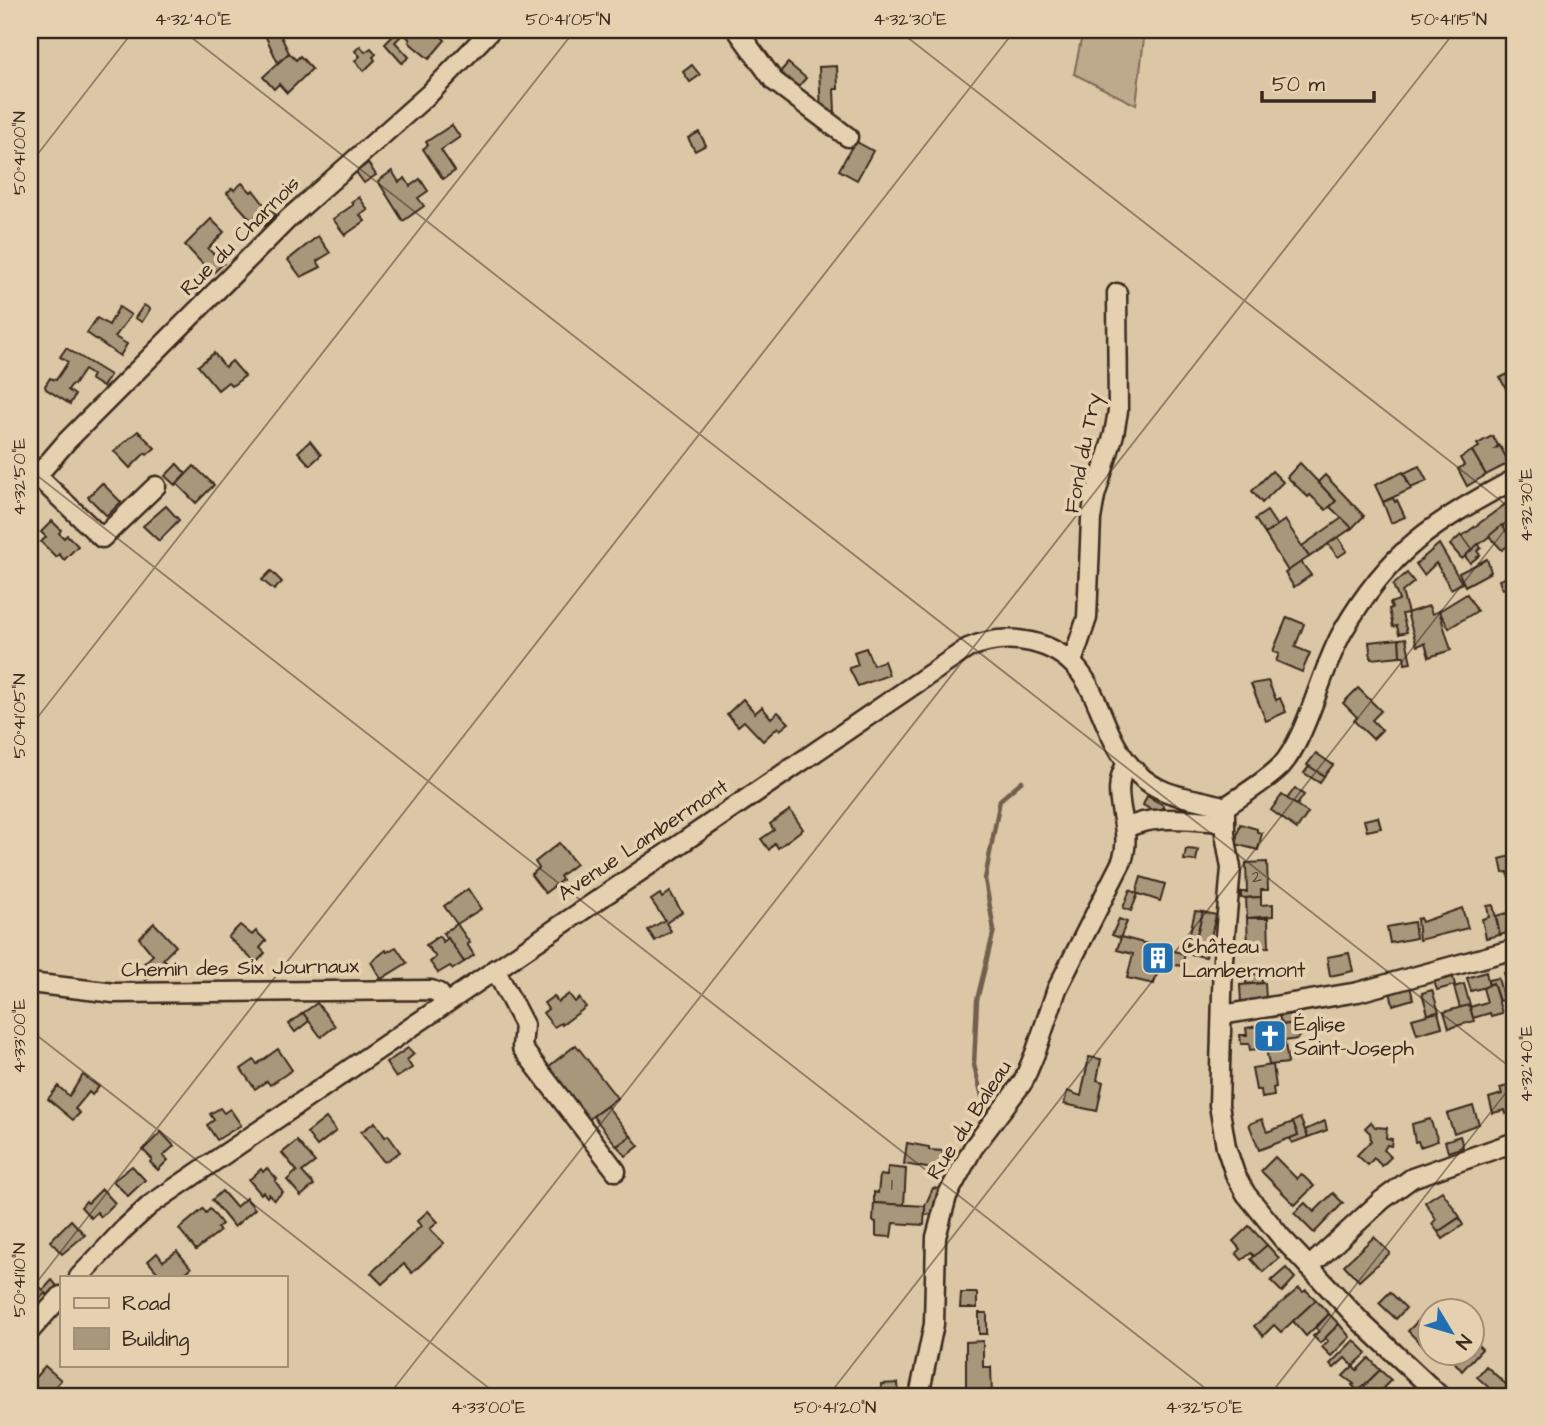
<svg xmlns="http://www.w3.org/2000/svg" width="1545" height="1426" viewBox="0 0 1545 1426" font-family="'Architects Daughter',sans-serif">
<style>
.green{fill:#bdaa8d;stroke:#7c6a56;stroke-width:2}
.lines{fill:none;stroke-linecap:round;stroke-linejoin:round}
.stream{stroke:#72604d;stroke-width:4.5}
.building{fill:#a9977c;stroke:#3b2a1e;stroke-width:2}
.minor-casing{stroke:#3b2a1e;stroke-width:23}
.minor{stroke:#e5d1af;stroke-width:18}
.ticks{fill:none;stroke:#3b2a1e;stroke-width:2;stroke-opacity:0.45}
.labels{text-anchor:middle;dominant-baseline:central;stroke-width:7;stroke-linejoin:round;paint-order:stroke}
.number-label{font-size:18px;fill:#564536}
.street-label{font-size:21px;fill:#3b2a1e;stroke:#e5d1af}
.poi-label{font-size:21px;fill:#3b2a1e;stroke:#e5d1af;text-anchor:start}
.neatline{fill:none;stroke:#3b2a1e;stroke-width:2.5}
.ticks-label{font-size:18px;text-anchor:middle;fill:#3b2a1e}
</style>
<rect width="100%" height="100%" fill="#dbc7a6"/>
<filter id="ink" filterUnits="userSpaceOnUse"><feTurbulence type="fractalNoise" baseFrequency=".0143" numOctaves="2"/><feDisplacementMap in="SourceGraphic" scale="14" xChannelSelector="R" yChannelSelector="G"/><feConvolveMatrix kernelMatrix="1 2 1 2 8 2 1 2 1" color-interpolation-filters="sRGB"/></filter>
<g filter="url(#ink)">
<path class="green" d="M1083,30h62l-9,75 -62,-31z"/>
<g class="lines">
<g class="stream">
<path d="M988,1120l-14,-55 3,-65 17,-70 -9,-51 15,-79 22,-19"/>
<path d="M927,1258l1,-19"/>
</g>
</g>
<g class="building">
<path d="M270,30h8l11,23 -11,10 -14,-30z"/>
<path d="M401,30h23l6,6 6,-5 9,9 -16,19 -17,-14 -3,-3 1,-2z"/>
<path d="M396,33l4,4 -5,5 14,15 -7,6 -17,-19z"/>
<path d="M360,46l5,6 6,-4 5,6 -3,3 2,3 -11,11 -9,-10 5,-5 -5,-5z"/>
<path d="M289,53l7,7 4,-4 12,13 -25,24 -8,-9 -5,5 -11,-12z"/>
<path d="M788,63l18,15 -8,9 -18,-15z"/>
<path d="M692,65l8,10 -10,7 -7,-10z"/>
<path d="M837,66l1,23h-4l1,23 -14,1 -2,-46z"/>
<path d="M452,125l8,12 -19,13 14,21 -12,8 -20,-30 5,-4 -2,-3z"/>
<path d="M699,132l7,13 -11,6 -7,-13z"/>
<path d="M855,141l18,10 -16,29 -18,-10z"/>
<path d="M368,163l8,12 -12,8 -8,-11z"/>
<path d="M392,171l7,11 6,-4 5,8 10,-7 8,12 -10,7 6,8 -21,15 -25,-40z"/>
<path d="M242,183l9,9 2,-2 13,17 -14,14 -25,-28 5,-5 2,2z"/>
<path d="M359,197l9,13 -8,5 5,6 -20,14 -12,-16 20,-14 -2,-3z"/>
<path d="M266,206l10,9 -11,11 -10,-9z"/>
<path d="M211,219l13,13 -16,17 16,14 -12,11 -27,-29z"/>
<path d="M318,236l12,17 -13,8 4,6 -20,10 -13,-17z"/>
<path d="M144,305l6,4 -8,13 -7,-4z"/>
<path d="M119,307l12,8 -16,22 12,7 -7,12 -33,-23 10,-15 12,7z"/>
<path d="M66,348l44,27 -7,12 -13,-8 2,-4 -8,-5 -10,15 -2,-1 -4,6 7,5 -5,9 -24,-15 -1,-3 5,-8 6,2 12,-18 -8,-5z"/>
<path d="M214,353l11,14 7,-6 13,15 -13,10 -4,-4 -10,8 -20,-24z"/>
<path d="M1515,370v24l-5,2 -10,-18z"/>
<path d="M138,431l17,17 -8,7 -2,-2 -15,15 -16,-17z"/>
<path d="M1492,436l6,9 -2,3 4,-2 9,17 -23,12 -14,-24 7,-4 -2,-3z"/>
<path d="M310,441l11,14 -11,10 -12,-13z"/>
<path d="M1472,451l14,24 -19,11 -9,-17 6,-4 -4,-7z"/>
<path d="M1300,463l36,38 -10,9 -16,-15 -2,2 -21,-20z"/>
<path d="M177,464l9,10 -11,11 -10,-9z"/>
<path d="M194,466l20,19 -18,18 -19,-19z"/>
<path d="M1419,466l8,15 -16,7 -7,-15z"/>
<path d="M1272,471l11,11 -21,21 -10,-12z"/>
<path d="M1403,472l8,17 -28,13 -8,-17z"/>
<path d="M1325,475l39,41 -12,12 -22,-21 6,-6 -18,-19z"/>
<path d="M102,483l19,19 -14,14 -19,-19z"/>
<path d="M1393,498l2,4 2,-2 8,17 -14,6 -8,-21z"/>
<path d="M1511,500l4,6v10l-43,34 -10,-14z"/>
<path d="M166,506l13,14 -20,21 -16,-15z"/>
<path d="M1267,511l10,15 -12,8 -10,-15z"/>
<path d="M1342,518l10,10 -43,29 -7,-11z"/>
<path d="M1285,520l24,37 -21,14 -23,-37z"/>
<path d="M52,521l9,9 -2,3 5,5 3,-3 11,11 -14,14 -5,-6 -3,3 -15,-15 5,-5 -5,-5z"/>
<path d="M1502,525l11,17 -11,8 -13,-14z"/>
<path d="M1461,535l11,15 -10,9 -12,-14z"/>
<path d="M1338,537l9,14 -9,6 -10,-13z"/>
<path d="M1439,544l23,39 -11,6 -15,-26 -12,12 -8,-11z"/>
<path d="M1478,544l3,4 -4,3 3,4 -10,8 -5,-7z"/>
<path d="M1487,559l4,13 -26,14 -6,-13z"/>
<path d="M1301,562l10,13 -17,12 -9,-14z"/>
<path d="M271,571l11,11 -8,8 -12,-10z"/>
<path d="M1407,573l7,9 -12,10 6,21 -6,1 5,18 -8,2 -2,-8 -4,1 -4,-18 3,-1 -2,-5 9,-3 -6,-15z"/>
<path d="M1513,575l2,7 -4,1 1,3 -10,3 -3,-9z"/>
<path d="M1467,594l10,17 -28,17 -10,-17z"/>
<path d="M1429,606l3,8 7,-3 12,39 -22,7 -4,-14 -8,3 -10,-33z"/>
<path d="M1287,617l17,7 -9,23 15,6 -8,19 -26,-11 3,-7 -6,-3z"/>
<path d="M1406,638l5,25 -6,1 -1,-8h-4l-1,-17z"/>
<path d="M1399,639l1,17 -29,3 -2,-17z"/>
<path d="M866,648l7,17 11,-4 5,14 -31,11 -9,-18 9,-3 -4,-13z"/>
<path d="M1268,681l8,19 4,-2 6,14 -20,9 -15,-37z"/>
<path d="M1358,688l23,23 -9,9 10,10 -9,9 -19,-18 3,-4 -14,-14z"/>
<path d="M743,699l12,14 7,-6 9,11 7,-6 11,11 -9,7 -2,-3 -15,14 -19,-20 -6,5 -11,-12z"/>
<path d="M1316,753l17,12 -9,11 -17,-11z"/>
<path d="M1309,766l15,10 -4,7 -16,-10z"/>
<path d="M1295,788l9,7 -7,10 -10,-6z"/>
<path d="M1282,795l26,18 -11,16 -26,-19z"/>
<path d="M1147,796l16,9v7l-4,2 -16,-9z"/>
<path d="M790,810l13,19 -25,19 -3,-5 -6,7 -8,-11 13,-9 -4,-6z"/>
<path d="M1378,817l3,11 -14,3 -3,-11z"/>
<path d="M1240,824l17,5v3l5,1 -4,17 -23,-6z"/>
<path d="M559,843l17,21 -16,12 2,4 -17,13 -14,-18 8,-7 -4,-6z"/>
<path d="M1186,849l12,1 -2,11 -12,-1z"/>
<path d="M1511,856l4,19v30l-7,-33 -5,1 -3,-14z"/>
<path d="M1267,862l1,28h-7v7l-20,1v-6h6l-1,-29z"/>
<path d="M1141,877l24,7 -5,17 -24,-8z"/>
<path d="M468,889l13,20 -24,15 -13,-18z"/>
<path d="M1130,890l8,4 -7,17 -8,-3z"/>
<path d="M670,892l12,20 -16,11 5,8 -16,10 -7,-11 17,-10 -14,-20 9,-6 2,4z"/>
<path d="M1261,897v8l12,-1v12l-26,2 -1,-20z"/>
<path d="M1493,905l7,30 -14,3 -4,-19 7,-2 -2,-11z"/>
<path d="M1462,908l6,20 -49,12 -2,-21 3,-1 2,4z"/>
<path d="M1195,911l8,1 -7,26 -7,-1z"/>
<path d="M1515,911v20l-15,4 -4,-19z"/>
<path d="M1203,912l13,3 -8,34 -21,-4 2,-8 7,1z"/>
<path d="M1247,918h21l1,29 -21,1z"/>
<path d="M1119,919l8,3 -7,16 -8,-3z"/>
<path d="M1414,922l2,16 -26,5 -3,-16z"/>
<path d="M154,923l22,23 -13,13 3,2 -20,19 -9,-10 16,-15 -14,-17z"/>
<path d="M457,924l13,19 -3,1 7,11 -10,7 -21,-29z"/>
<path d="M240,925l12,10 4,-4 10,10 -6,7 5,5 -9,10 -28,-26z"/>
<path d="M439,936l4,6 5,-4 16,24 -11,7 -3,-3 -12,7 -8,-11 6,-5 -10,-12z"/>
<path d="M1121,937l64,17 -3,12 -23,-4 -5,22 -27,-6 6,-24 -16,-4z"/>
<path d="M1187,945l21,4 -2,8 -21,-4z"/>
<path d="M396,947l11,16 -26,16 -10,-17 15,-12 1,2z"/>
<path d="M1349,953l4,18 -23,5 -3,-19z"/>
<path d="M1515,965v24v-2l-7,2 -4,-16 6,-2 -1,-5z"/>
<path d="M1486,972l3,14 -18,5 -4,-13z"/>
<path d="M1261,974l1,9 -16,1v-9z"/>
<path d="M1453,977l2,8 -18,5 -3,-9z"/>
<path d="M1498,978l6,22 -5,1 -6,-18 -4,2 -1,-5z"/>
<path d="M1265,983l1,17 -25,2 -1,-17z"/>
<path d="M1493,983l9,30 -11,3 -1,-3 -17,5 -3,-11 17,-5 -4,-14z"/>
<path d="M1464,984l6,21 -10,3 -6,-21z"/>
<path d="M1410,986l3,13 -20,6 -3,-14z"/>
<path d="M1432,990l7,22 -11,2 -6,-21z"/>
<path d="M569,994l6,8 4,-4 7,9 -24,18 -1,-2 -7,4 -11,-14 5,-4 -4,-6 10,-7 4,6z"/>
<path d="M317,1003l18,23 -14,11 -18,-24z"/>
<path d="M1469,1005l5,16 -25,7 -5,-16z"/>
<path d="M1438,1012l4,15 -25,7 -5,-15z"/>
<path d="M303,1013l6,8 -14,11 -6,-8z"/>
<path d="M1293,1014l2,9 -13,2 -3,-9z"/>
<path d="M1282,1022v3l13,-2 5,3 1,8 -4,5 -13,2 1,3 -19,4 -16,2 -1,-6h-8l-1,-9h7l-1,-7z"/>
<path d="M1285,1044l3,19 -19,2 -3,-17z"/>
<path d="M576,1045l41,53 -28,21 -41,-52z"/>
<path d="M408,1048l6,6 -7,6 5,8 -16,10 -10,-15z"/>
<path d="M278,1049l14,21 -22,15 -3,-4 -12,8 -14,-20 13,-9 3,4z"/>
<path d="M1089,1057l12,2 -4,21 6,2 -6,29 -33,-7 3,-13 14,5z"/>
<path d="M1273,1065l3,22 -3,1 1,8 -12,2 -1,-8h-5l-4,-22z"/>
<path d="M83,1075l16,12 -7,8 -3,-3 -14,17 5,4 -7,7 -25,-21 10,-13 11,10z"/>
<path d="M1515,1084v27l-9,3 -1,-4 -12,3 -4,-15 13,-4 -2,-6z"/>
<path d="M607,1106l24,30 -14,10 -24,-30z"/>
<path d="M1473,1106l6,18 -25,9 -7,-19z"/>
<path d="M220,1108l4,5 6,-4 11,16 -24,15 -10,-15 7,-5 -4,-6z"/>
<path d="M326,1118l10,13 -19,15 -10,-13z"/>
<path d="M1300,1118l8,19 -16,6 -2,-5 8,-3 -5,-13z"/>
<path d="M1262,1119l5,13 26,-10 5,13 -39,15 -10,-26z"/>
<path d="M1430,1119l8,22 -18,6 -2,-6 -3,1 -3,-18z"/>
<path d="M1325,1121l2,9 -19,7 -3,-7z"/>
<path d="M375,1122l10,15 3,-2 12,17 -16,10 -23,-30z"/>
<path d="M1371,1122l4,5 12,1 -1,10 6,1 -1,7 -4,-1 -3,5 7,7 -9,9 -8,-8 -6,7 -11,-10 14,-14 -1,-8 -5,-5z"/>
<path d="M161,1132l13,14 -11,10 5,4 -10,10 -8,-8 2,-3 -9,-9z"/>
<path d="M631,1136l8,10 -13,10 -9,-10z"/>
<path d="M1460,1136l3,11 -15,5 -3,-11z"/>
<path d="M297,1141l18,21 -13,10 12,13 -13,11 -14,-16 10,-9 -15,-18z"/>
<path d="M907,1143l22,4v3l14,1 -2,13h5l-2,7 -40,-7z"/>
<path d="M1275,1157l22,22 4,-5 13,12 -19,19 -34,-34z"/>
<path d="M132,1166l13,14 -17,16 -15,-15z"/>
<path d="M888,1167l18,2 -2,36 -30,-2v-11l4,1 2,-18 7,1z"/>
<path d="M267,1168l10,11 -2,2 8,11 -9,8 -5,-6 -2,3 -4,-5 -2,2 -12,-14 12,-11 2,3z"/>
<path d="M933,1188l8,1 -8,25 -8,1v-9z"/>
<path d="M102,1189l13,14 -14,14 -4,-5 -6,6 -10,-11 5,-6 2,2z"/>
<path d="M222,1191l14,16 10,-9 9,11 -21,18 -22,-27z"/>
<path d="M1442,1191l18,26 -22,15 -6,-8 4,-5 -11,-17z"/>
<path d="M1333,1193l10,10 -29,30 -20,-20 11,-10 9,9z"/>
<path d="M874,1203l51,3 -1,19 -31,-2 -2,14 -15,-1v-14l-3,-1z"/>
<path d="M203,1209l3,4 4,-4 12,15 -5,4 3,3 -24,19 -17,-21z"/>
<path d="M428,1211l10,11 -8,7 14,14 -32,30 -8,-9 -22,20 -11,-11 50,-47 -4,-5z"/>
<path d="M1459,1218l4,7 -20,14 -5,-7z"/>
<path d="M71,1220l14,15 -23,19 -12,-13z"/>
<path d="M1249,1226l18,19 -12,12 -4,-4 -9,7 -6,-7 4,-4 -7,-8z"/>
<path d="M1374,1237l16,16 -31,28 -15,-16z"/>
<path d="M1267,1245l12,13 -16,14 -12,-13z"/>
<path d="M177,1251l14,17 -11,9h-19l-13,-16 9,-8 6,8z"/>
<path d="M1286,1268l9,10 -13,14 -11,-11z"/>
<path d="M30,1278l13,12 9,-10 5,6 -9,10 -3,-3 -14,16z"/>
<path d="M1299,1288l4,4 3,-2 10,10 -35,32 -7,-7 -11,11 -9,-10z"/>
<path d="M1390,1292l16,16 -10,11 -17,-16z"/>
<path d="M961,1293h16v15h-17z"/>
<path d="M1316,1300l13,14 -23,22 -13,-15z"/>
<path d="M1436,1303l7,7h-13v27l-8,8 -14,-14z"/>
<rect x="979" y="1313" width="8" height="21"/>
<path d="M1329,1314l10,10 -19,19 -7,-7 6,-5 -3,-3z"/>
<path d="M1339,1324l11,13 -19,19 -9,-9 6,-6 -3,-3z"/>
<path d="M1472,1339l10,10 -20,22 -16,-19h26z"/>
<path d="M1354,1340l13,13 -14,13 -8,-8 -11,10 -4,-4z"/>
<path d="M983,1341v26h8l1,29h-26v-54z"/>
<path d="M1369,1358l11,12 -22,21 -6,-6 2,-1 -11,-8 10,-10 4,4z"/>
<path d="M45,1366l16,14 -14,16h-15l-2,-2v-16l4,1z"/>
<path d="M1486,1366l25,23 -7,7h-6l-21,-19z"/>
<path d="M1380,1370l11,10 -8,8 4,4 -5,4h-10l-8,-10z"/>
<path d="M898,1383l1,13h-18v-12z"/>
</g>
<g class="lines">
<defs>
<g id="minor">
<path d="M737,30l37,51 74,56"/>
<path d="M36,475l66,63 54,-52"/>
<path d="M30,484l37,-43 221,-222 142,-126 61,-63"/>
<path d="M1072,662l15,-44 4,-99 4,-23 19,-62 4,-23 -1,-118"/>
<path d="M1225,807v27l6,34 -8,91 -4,146 7,42 9,27 11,20 36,44 80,85 78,73"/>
<path d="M1225,807c19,-13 40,-25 56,-41 27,-30 40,-97 62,-135 47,-82 92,-109 172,-152"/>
<path d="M1126,828c30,-15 66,-7 99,-6"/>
<path d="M495,969l29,56 -2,23 94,123"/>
<path d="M30,983l84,10 317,-3 8,3 6,10"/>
<path d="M1222,1015l136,-23 157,-43"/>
<path d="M1309,1267l73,-67 30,-22 103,-36"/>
<path d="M79,1277l46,-49 25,-23 818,-557c21,-9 41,-11 63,-6 74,17 61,89 106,131 28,27 56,23 88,34"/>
<path d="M30,1331l31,-35"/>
<path d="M919,1396l15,-72 2,-87 11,-41 26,-48 50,-66 13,-31 21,-62 65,-128c13,-34 -16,-65 5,-98"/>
</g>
</defs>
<use href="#minor" class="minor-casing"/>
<use href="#minor" class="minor"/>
</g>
</g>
<path class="ticks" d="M182,30l1333,1041M898,30l617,482M30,164l104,-134M30,470l1185,926M30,727l545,-697M30,1030l469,366M30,1291l985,-1261M388,1396l1068,-1366M828,1396l687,-879M1269,1396l246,-315"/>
<defs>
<symbol id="building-square" viewBox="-11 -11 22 22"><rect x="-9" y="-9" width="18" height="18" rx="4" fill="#1f6fb2" stroke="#e5d1af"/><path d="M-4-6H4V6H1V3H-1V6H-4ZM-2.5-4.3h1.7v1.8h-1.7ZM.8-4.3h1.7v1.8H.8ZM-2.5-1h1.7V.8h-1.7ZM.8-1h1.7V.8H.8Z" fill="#fff"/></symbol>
<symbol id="church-square" viewBox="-11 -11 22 22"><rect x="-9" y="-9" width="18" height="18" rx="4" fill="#1f6fb2" stroke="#e5d1af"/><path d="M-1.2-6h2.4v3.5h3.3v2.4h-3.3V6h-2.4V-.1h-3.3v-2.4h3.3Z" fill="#fff"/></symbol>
</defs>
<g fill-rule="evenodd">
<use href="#building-square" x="1139" y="939" width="38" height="38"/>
<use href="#church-square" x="1251" y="1017" width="38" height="38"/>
</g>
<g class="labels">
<g class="number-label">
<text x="1257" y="876">2</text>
<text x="892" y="1184">1</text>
</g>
<g class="street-label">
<text transform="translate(240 236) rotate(-45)">Rue du Charnois</text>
<text transform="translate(1083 453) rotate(-79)">Fond du Try</text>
<text transform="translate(643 840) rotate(-34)">Avenue Lambermont</text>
<text transform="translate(240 968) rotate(-1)">Chemin des Six Journaux</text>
<text transform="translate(969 1120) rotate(-57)">Rue du Baleau</text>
</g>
<g class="poi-label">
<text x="1182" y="946">Château<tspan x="1182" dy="24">Lambermont</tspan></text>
<text x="1294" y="1024">Église<tspan x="1294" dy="24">Saint-Joseph</tspan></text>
</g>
</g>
<rect width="1545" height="1426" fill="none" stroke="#e5d1af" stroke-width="77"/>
<rect x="60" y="1276" width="228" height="91" fill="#e5d1af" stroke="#a18e75" stroke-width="2"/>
<rect x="74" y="1298" width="35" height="10" fill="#e5d1af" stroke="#a18e75" stroke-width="2"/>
<text x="122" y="1310" font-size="21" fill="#3b2a1e">Road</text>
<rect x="74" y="1328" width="35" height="21" fill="#a9977c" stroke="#a18e75" stroke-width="2"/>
<text x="122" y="1346" font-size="21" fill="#3b2a1e">Building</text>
<g transform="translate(1451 1332) rotate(128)"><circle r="33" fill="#e5d1af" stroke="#a18e75" stroke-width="2"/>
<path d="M0-5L12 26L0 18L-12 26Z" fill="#1f6fb2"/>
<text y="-10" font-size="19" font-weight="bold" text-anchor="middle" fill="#3b2a1e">N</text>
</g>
<path d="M1262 91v10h112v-10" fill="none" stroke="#3b2a1e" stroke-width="3.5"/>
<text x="1272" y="91" font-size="21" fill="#3b2a1e" stroke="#e5d1af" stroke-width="5" paint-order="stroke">50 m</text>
<rect x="38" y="38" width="1468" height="1350" class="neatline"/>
<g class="ticks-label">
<text x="193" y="25">4°32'40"E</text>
<text x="568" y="25">50°41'05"N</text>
<text x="910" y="25">4°32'30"E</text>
<text x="1449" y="25">50°41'15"N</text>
<text transform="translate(19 153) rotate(-90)" y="6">50°41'00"N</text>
<text transform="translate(19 477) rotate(-90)" y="6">4°32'50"E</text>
<text transform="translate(1526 505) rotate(-90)" y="6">4°32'30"E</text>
<text transform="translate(19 716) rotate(-90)" y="6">50°41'05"N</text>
<text transform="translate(19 1036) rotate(-90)" y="6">4°33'00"E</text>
<text transform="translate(1526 1064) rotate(-90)" y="6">4°32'40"E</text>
<text transform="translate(19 1280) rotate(-90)" y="6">50°41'10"N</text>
<text x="488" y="1413">4°33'00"E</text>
<text x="835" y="1413">50°41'20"N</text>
<text x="1204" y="1413">4°32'50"E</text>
</g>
</svg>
